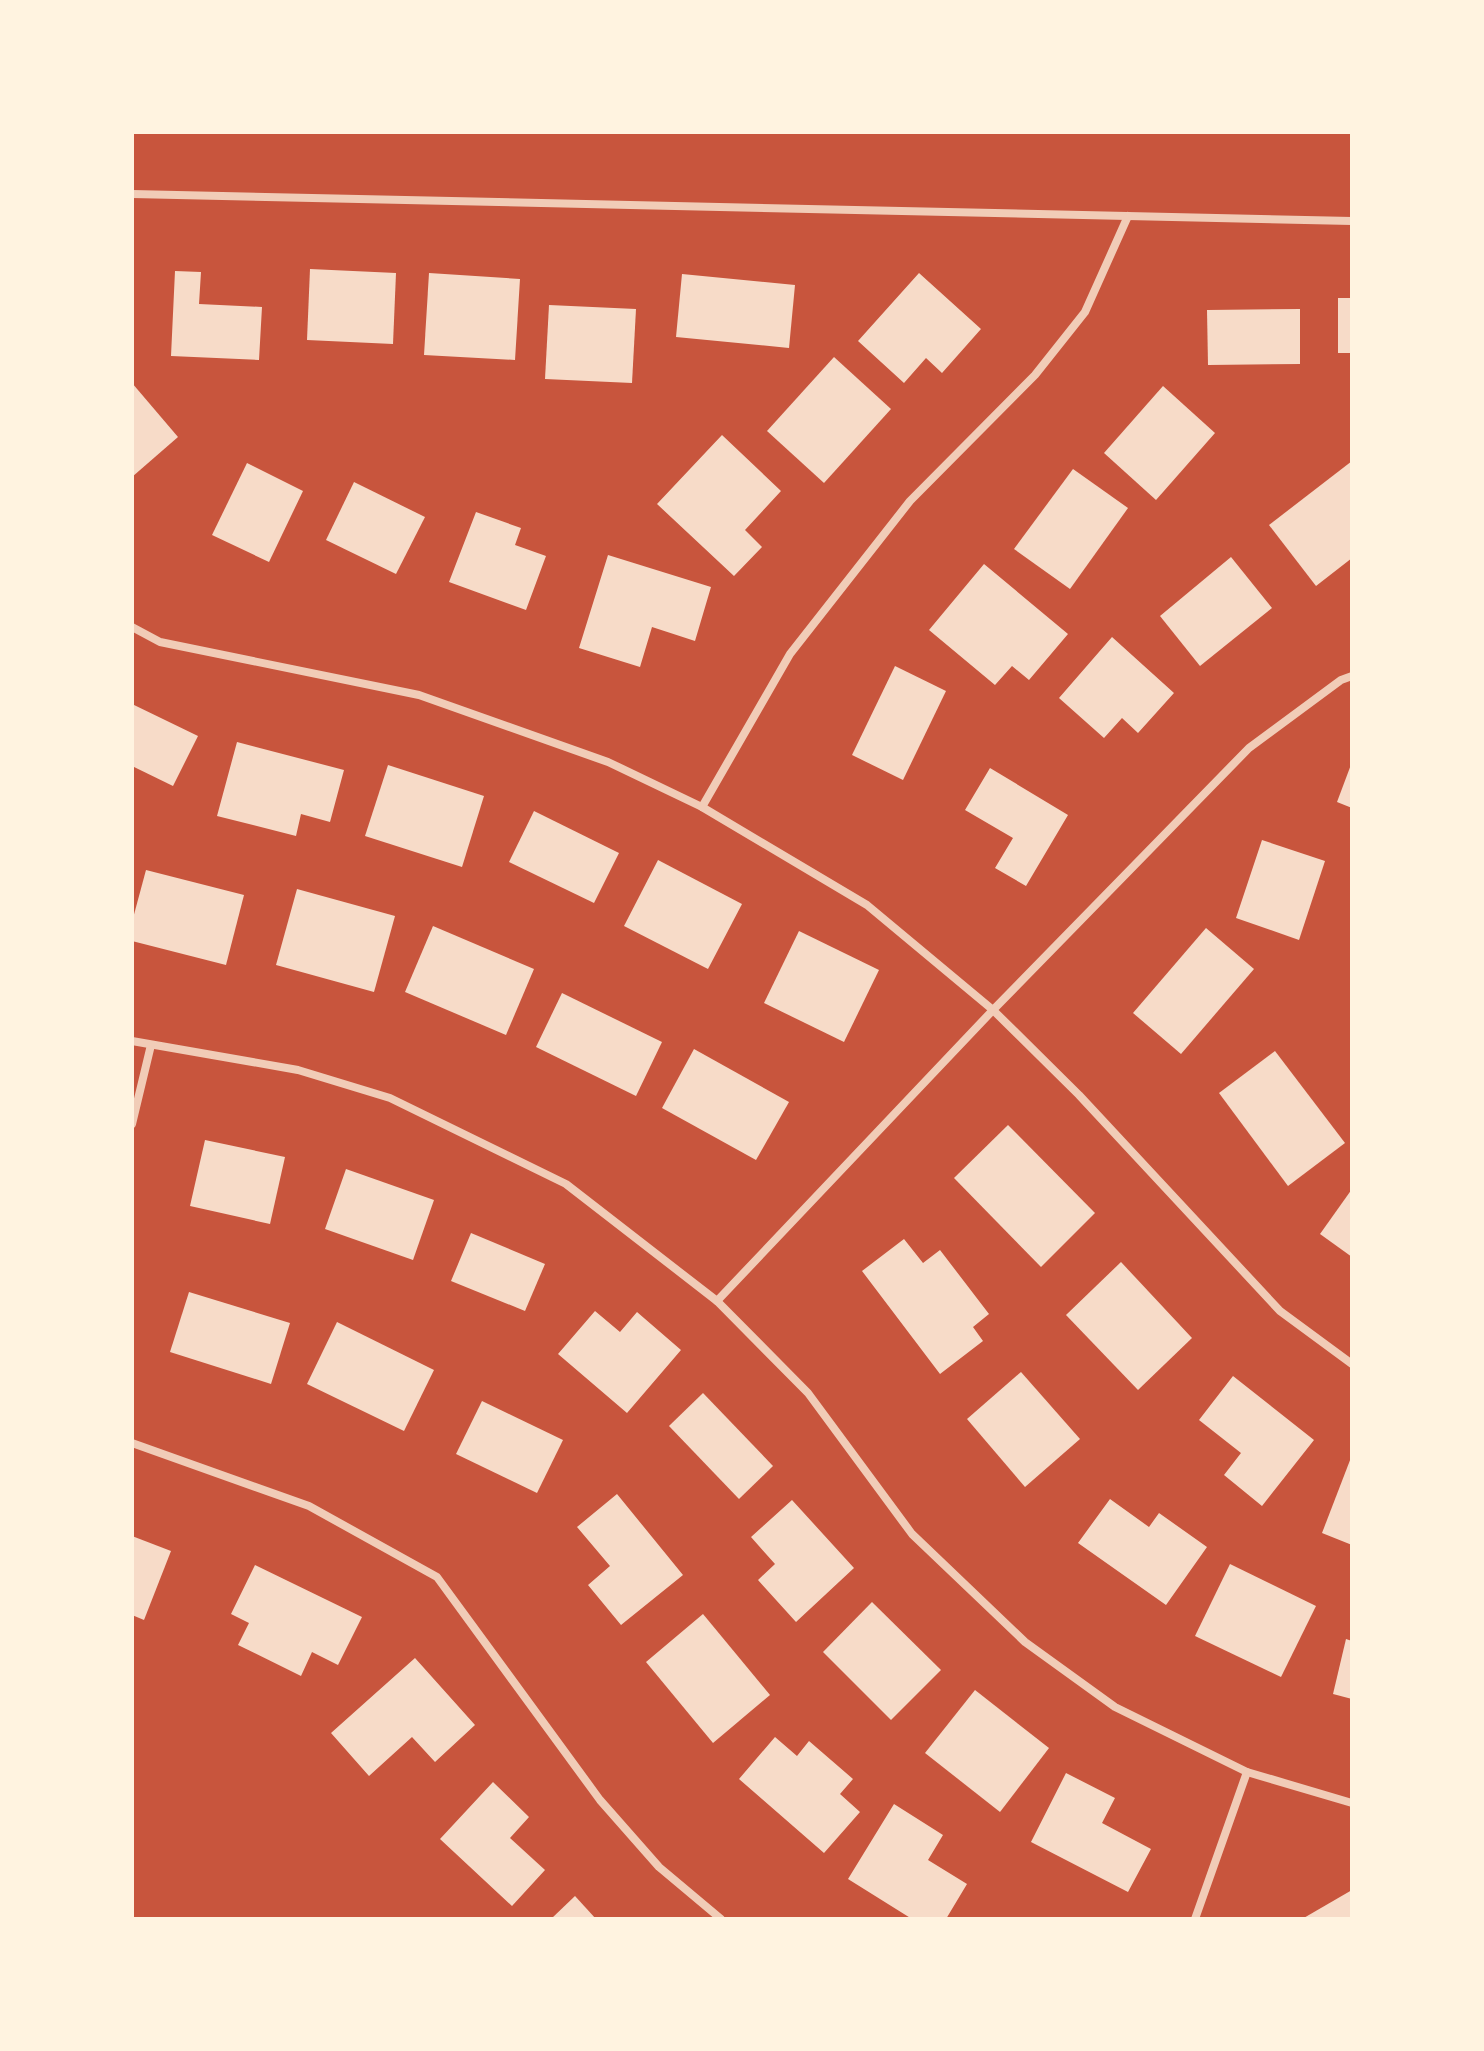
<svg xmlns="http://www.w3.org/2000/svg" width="1484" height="2051" viewBox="0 0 1484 2051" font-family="'Fira Sans Condensed',sans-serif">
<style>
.building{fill:#f7dbc8}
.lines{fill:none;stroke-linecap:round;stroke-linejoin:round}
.minor{stroke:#f1ccb7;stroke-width:8}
</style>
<rect width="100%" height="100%" fill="#c8553d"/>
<g class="building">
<path d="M310,269l86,4 -3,71 -86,-4z"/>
<path d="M175,271l26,1 -2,32 63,3 -3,53 -88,-4z"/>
<path d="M429,273l91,6 -5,81 -91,-5z"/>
<path d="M919,273l62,56 -39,44 -16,-15 -22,25 -46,-42z"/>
<path d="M682,274l113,11 -6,63 -113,-11z"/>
<rect x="1338" y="298" width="14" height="55"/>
<path d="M549,305l87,4 -4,74 -87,-4z"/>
<path d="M1300,309v55l-92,1 -1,-55z"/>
<path d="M834,357l57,52 -67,74 -57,-52z"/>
<path d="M132,383l46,54 -46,40z"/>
<path d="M1163,386l52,47 -59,67 -52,-47z"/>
<path d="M722,435l59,56 -36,39 17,17 -28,29 -77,-72z"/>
<path d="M1352,461v97l-36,28 -47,-61z"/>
<path d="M247,463l56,28 -34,71 -57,-27z"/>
<path d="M1073,469l55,39 -58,81 -56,-40z"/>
<path d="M354,482l71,35 -29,57 -70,-34z"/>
<path d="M476,512l45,16 -6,17 31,11 -20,54 -77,-28z"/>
<path d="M608,555l103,32 -16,54 -43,-14 -12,40 -61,-19z"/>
<path d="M1231,557l41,51 -72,58 -40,-50z"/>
<path d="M984,564l84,70 -39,46 -17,-14 -17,19 -66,-55z"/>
<path d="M1112,637l62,56 -36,40 -16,-15 -18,20 -45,-40z"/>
<path d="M895,666l51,25 -43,89 -51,-25z"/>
<path d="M132,704l66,32 -25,50 -41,-20z"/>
<path d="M237,742l107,28 -14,52 -29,-8 -5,22 -79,-20z"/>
<path d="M1352,762v46l-15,-6z"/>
<path d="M388,765l96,31 -22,71 -97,-31z"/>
<path d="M990,768l78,47 -42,71 -31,-18 18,-30 -48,-28z"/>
<path d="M534,811l85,42 -25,50 -85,-41z"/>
<path d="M1262,840l63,21 -26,79 -63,-22z"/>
<path d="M658,860l84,44 -34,65 -84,-43z"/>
<path d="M146,870l98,25 -18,70 -94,-24v-19z"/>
<path d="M297,889l98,27 -21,76 -98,-27z"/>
<path d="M433,926l101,43 -28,66 -101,-43z"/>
<path d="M1206,928l48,41 -73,85 -48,-41z"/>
<path d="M799,931l80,39 -35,72 -80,-39z"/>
<path d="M562,993l100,49 -26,54 -100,-49z"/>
<path d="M694,1049l95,53 -33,58 -94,-52z"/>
<path d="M1275,1051l70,92 -57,43 -69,-93z"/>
<path d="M1008,1125l87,88 -54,54 -87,-89z"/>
<path d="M205,1140l80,17 -15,67 -80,-18z"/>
<path d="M346,1169l88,31 -21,60 -88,-31z"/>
<path d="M1352,1189v68l-32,-23z"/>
<path d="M471,1233l74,31 -20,47 -74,-30z"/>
<path d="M904,1239l19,24 17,-13 49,64 -16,13 10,14 -43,33 -78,-103z"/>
<path d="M1121,1262l71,76 -54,52 -72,-75z"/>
<path d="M189,1292l101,31 -19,61 -101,-32z"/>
<path d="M595,1311l25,21 17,-20 44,38 -54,63 -69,-59z"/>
<path d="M337,1322l97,48 -30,61 -97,-47z"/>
<path d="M1021,1372l59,67 -55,48 -58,-68z"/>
<path d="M1233,1376l81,64 -52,66 -38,-31 17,-22 -42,-33z"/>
<path d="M703,1393l70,73 -34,33 -70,-73z"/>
<path d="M482,1401l81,39 -26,53 -81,-39z"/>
<path d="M1352,1455v90l-30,-12z"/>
<path d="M617,1494l66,81 -62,50 -33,-40 22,-19 -33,-39z"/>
<path d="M1110,1499l39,28 10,-14 48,34 -41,58 -88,-62z"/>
<path d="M792,1500l62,68 -58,54 -38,-42 17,-16 -24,-27z"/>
<path d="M132,1536l39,15 -27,69 -12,-5z"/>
<path d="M1230,1564l86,42 -35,71 -86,-41z"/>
<path d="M255,1565l107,52 -24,48 -26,-13 -11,24 -63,-31 11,-22 -18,-9z"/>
<path d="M872,1602l69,68 -50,50 -68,-68z"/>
<path d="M703,1614l67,81 -57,48 -67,-81z"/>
<path d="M1346,1639l6,2v58l-19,-5z"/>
<path d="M415,1658l60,67 -40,37 -23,-25 -43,39 -38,-43z"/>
<path d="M975,1690l74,58 -49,64 -75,-59z"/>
<path d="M775,1737l22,19 12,-15 44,38 -13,15 20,18 -36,41 -85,-74z"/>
<path d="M1066,1773l49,25 -13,25 49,26 -23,43 -97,-50z"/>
<path d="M493,1782l36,35 -19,21 35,32 -33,36 -72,-67z"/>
<path d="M894,1804l49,31 -15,25 39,24 -21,35h-34l-64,-40z"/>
<path d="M1352,1890v29h-50z"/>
<path d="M575,1896l21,23h-45z"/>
</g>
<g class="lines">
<g class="minor">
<path d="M132,194l1220,27"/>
<path d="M132,627l28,15 259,53 189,67 94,45 165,98 126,105 86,85 201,216 72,53"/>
<path d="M702,807l88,-153 120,-153 125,-126 50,-63 43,-96"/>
<path d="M132,1041l166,29 92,28 176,86 151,117 91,92 104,141 113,108 90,65 132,65 105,31"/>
<path d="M132,1124l19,-79"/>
<path d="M717,1301l276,-291 256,-262 92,-68 11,-4"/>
<path d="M132,1443l177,63 128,71 163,223 59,67 62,52"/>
<path d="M1195,1919l52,-147"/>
</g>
</g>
<rect width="1484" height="2051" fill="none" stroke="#fff3e0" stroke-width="268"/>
</svg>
